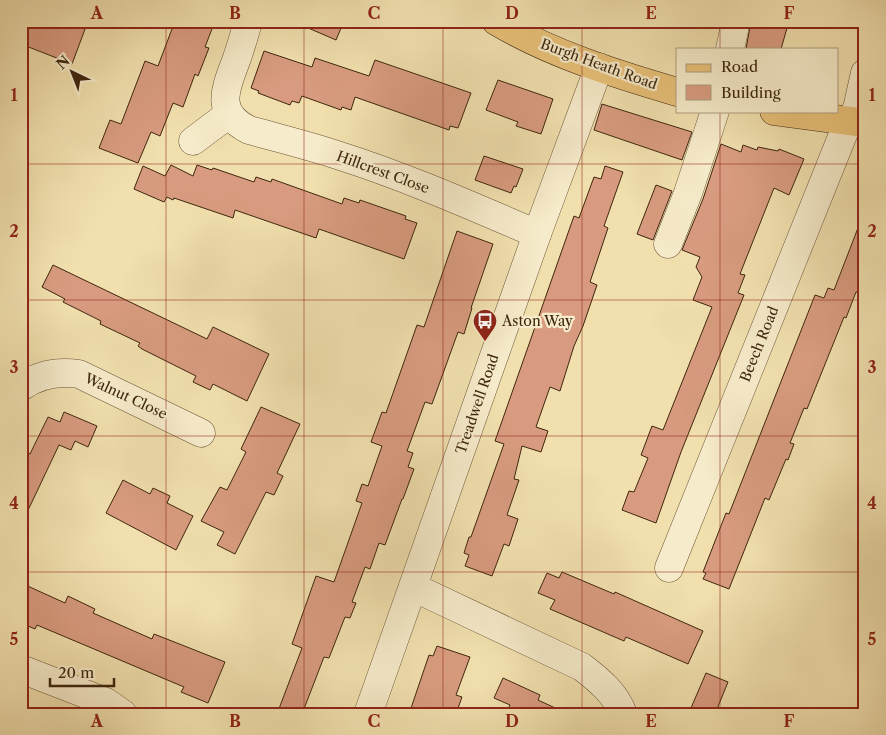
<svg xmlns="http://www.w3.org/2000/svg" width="886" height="735" viewBox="0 0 886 735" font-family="'Libre Caslon Text',serif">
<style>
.building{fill:#d89b7f;stroke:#3e260f}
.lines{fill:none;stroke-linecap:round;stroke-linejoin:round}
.minor-casing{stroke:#6b5437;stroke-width:29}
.major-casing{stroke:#3e260f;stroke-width:29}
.minor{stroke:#f6ebca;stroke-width:28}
.major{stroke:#e8c077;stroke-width:28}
.grid{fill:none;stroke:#8f2418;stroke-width:1;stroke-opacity:0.55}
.labels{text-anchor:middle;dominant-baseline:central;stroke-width:4.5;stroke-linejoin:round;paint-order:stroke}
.street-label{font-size:14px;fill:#3e260f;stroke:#f6ebca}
.poi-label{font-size:14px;fill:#3e260f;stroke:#f6ebca;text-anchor:start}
.neatline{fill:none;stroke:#8f2418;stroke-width:2}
.grid-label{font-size:16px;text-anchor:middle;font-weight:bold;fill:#8f2418}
</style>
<rect width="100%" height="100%" fill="#f1e0ae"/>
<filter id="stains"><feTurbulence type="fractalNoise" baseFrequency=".004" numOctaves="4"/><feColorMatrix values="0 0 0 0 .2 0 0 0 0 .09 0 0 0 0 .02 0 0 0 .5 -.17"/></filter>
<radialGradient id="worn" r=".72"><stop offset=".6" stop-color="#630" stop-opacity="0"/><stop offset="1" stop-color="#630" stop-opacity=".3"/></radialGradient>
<g class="building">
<path d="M29,21h59l-16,43 -51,-20v-4z"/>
<path d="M175,21h40l-10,26 4,1 -11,28 -3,-2 -12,33 -10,-4 -13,33 -9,-4 -13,31 -39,-15 11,-28 11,4 24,-63 13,5z"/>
<path d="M292,21h52l-8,19z"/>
<path d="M751,21h38l-8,28h-35z"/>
<path d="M264,51l48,16 3,-9 54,18 6,-16 96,33 -13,35 -8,-2 -1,4 -94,-33 -4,13 -9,-3 -1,3 -39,-14 -3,7 -7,-2 -2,4 -32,-12 1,-2 -8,-3z"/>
<path d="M498,80l55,19 -12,35 -25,-8 2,-4 -32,-12z"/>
<path d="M602,104l90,28 -10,28 -88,-30z"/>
<path d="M721,144l20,8 2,-7 14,5 1,-3 20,4 1,-2 25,10 -15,36 -15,-7 -34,86 5,1 -7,18 6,2 -63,157 -25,71 -34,-13 7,-19 5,1 14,-34 -7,-3 11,-29 11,4 49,-123 -19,-7 9,-23 -6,-10 4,-10 -18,-7 21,-51z"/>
<path d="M484,156l39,13 -7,18 -2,-1 -3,7 -36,-13z"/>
<path d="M171,165l22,11 4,-11 15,5 1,-2 41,14 2,-5 15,5 1,-3 70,25 2,-6 15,5 1,-3 46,16 -1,3 12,4 -13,36 -85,-30 -3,9 -81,-28 -2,8 -59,-20 -1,2 -6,-3 -3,5 -30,-13 9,-23 22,10z"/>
<path d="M605,166l18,6 -19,54 4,2 -18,54 7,3 -14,41 -9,20 -14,45 -10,-4 -14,40 12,4 -7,21 -19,-6 -8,33 5,1 -12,35 11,4 -9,27 -5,-2 -12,32 -27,-10 4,-11 -5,-2 5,-16h2l33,-93 -9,-3 79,-225 5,2 15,-41 7,2z"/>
<path d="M656,185l16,6 -19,49 -16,-6z"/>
<path d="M863,215l2,1v79l-9,-3 -10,26 -2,-1 -37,92 -3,-1 -14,35 4,1 -6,16 -2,-1 -17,41 -4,-2 -36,91 -26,-10 3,-6 -3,-1 23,-59 3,1 86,-219 9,3 4,-10 6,2z"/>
<path d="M457,231l36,13 -22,64h1l-8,26 -6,-2 -26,72 -7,-2 -18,49 6,2 -5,14 6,2 -11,30h-1l-17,46 -6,-2 -9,26 -5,-2 -13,35 4,1 -6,15 -5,-1 -16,41 -5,-1 -22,57h-25l25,-66 -10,-4 24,-68 18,6 28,-79 -6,-2 6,-17 6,2 14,-40 -11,-4 11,-30 4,1 31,-88 7,2z"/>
<path d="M53,265l154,74 6,-12 56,27 -22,47 -34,-17 -3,6 -17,-8 3,-6 -54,-27 -4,-3 2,-3 -40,-19 1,-3 -38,-19 2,-3 -23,-12z"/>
<path d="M261,407l39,17 -23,49 6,3 -9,19 -8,-3 -31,62 -18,-9 7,-13 -23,-11 19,-34 7,3 19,-38 -5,-3z"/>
<path d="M64,412l33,14 -9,21 -13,-6 -4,9 -12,-5 -38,80v-75l9,4 18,-37 12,5z"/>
<path d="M123,480l27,14 3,-6 17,8 -3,7 26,13 -17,34 -70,-37z"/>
<path d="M562,572l52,22 1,-2 88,39 -15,33 -62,-27 -2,4 -74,-32 5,-9 -17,-7 9,-20 12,5z"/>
<path d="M21,583l44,20 3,-7 27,13 -2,4 59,26 2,-5 71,28 -17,41 -27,-11 3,-5 -147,-62 -2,4 -14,-6z"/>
<path d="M437,646l33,11 -14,38 6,2 -6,17h-47l20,-59 4,1z"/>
<path d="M706,673l22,9 -13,32h-23l2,-4 -3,-2z"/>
<path d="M503,678l37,17 -2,5 30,14h-62l4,-9 -16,-7z"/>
</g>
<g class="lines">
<defs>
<g id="minor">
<path d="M248,21c-3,13 -7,25 -11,37 -11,30 -24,54 12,72 29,8 57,15 85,24 70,22 136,51 203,80"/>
<path d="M730,49l6,-28"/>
<path d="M193,141l36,-27"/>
<path d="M668,244l20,-51 27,-82"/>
<path d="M21,387c18,-13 37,-16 58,-13l122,59"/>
<path d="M669,568l175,-436 13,-23 8,-36"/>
<path d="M413,587l169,80c17,13 34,27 41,47"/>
<path d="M21,669l85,33 17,12"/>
<path d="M368,714l169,-480 62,-167"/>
</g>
<g id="major">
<path d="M496,21c55,33 120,53 181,71"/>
<path d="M774,111l91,12"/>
</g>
</defs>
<use href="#minor" class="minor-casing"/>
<use href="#major" class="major-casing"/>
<use href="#minor" class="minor"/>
<use href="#major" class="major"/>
</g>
<path class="grid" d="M166,21v693M304,21v693M443,21v693M582,21v693M720,21v28M720,111v603M21,164h844M21,300h844M21,436h844M21,572h844"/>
<defs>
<symbol id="bus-pin" viewBox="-11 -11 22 30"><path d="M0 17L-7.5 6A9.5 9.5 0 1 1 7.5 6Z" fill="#8f2418" stroke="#f6ebca"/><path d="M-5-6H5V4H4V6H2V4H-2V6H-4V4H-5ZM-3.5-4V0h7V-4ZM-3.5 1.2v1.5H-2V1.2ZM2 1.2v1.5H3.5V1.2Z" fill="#fff"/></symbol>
</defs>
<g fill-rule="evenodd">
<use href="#bus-pin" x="471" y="307" width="28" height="38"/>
</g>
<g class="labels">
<g class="street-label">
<text transform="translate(599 64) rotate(20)">Burgh Heath Road</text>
<text transform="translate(383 172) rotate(20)">Hillcrest Close</text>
<text transform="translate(759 344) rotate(-68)">Beech Road</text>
<text transform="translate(126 396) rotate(25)">Walnut Close</text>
<text transform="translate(477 404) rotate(-71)">Treadwell Road</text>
</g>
<g class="poi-label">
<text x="502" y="321">Aston Way</text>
</g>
</g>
<rect width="886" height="735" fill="none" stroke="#f1e0ae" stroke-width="55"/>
<rect x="676" y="48" width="162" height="65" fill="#f6ebca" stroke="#ac9c7f"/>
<rect x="686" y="64" width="25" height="8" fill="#e8c077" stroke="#ac9c7f"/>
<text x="721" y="72" font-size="15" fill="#3e260f">Road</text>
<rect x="686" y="85" width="25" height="15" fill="#d89b7f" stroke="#ac9c7f"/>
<text x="721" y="98" font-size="15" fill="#3e260f">Building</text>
<g transform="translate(72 72) rotate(317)" stroke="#f6ebca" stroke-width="4" paint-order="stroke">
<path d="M0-4L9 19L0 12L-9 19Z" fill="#3e260f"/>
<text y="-8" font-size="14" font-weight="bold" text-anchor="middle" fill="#3e260f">N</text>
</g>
<path d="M50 678v8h64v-8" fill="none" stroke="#3e260f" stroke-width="2.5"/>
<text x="58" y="678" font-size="15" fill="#3e260f" stroke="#f6ebca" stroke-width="4" paint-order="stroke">20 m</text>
<rect x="28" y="28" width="830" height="680" class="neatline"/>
<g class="grid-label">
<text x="97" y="19">A</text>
<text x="235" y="19">B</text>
<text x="374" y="19">C</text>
<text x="512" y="19">D</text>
<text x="651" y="19">E</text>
<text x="789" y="19">F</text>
<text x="14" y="101">1</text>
<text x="872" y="101">1</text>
<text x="14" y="237">2</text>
<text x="872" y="237">2</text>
<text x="14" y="373">3</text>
<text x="872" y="373">3</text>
<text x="14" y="509">4</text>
<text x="872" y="509">4</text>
<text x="14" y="645">5</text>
<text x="872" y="645">5</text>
<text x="97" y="727">A</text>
<text x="235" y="727">B</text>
<text x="374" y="727">C</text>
<text x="512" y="727">D</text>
<text x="651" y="727">E</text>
<text x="789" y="727">F</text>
</g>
<rect width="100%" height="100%" filter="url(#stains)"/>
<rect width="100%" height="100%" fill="url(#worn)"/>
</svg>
